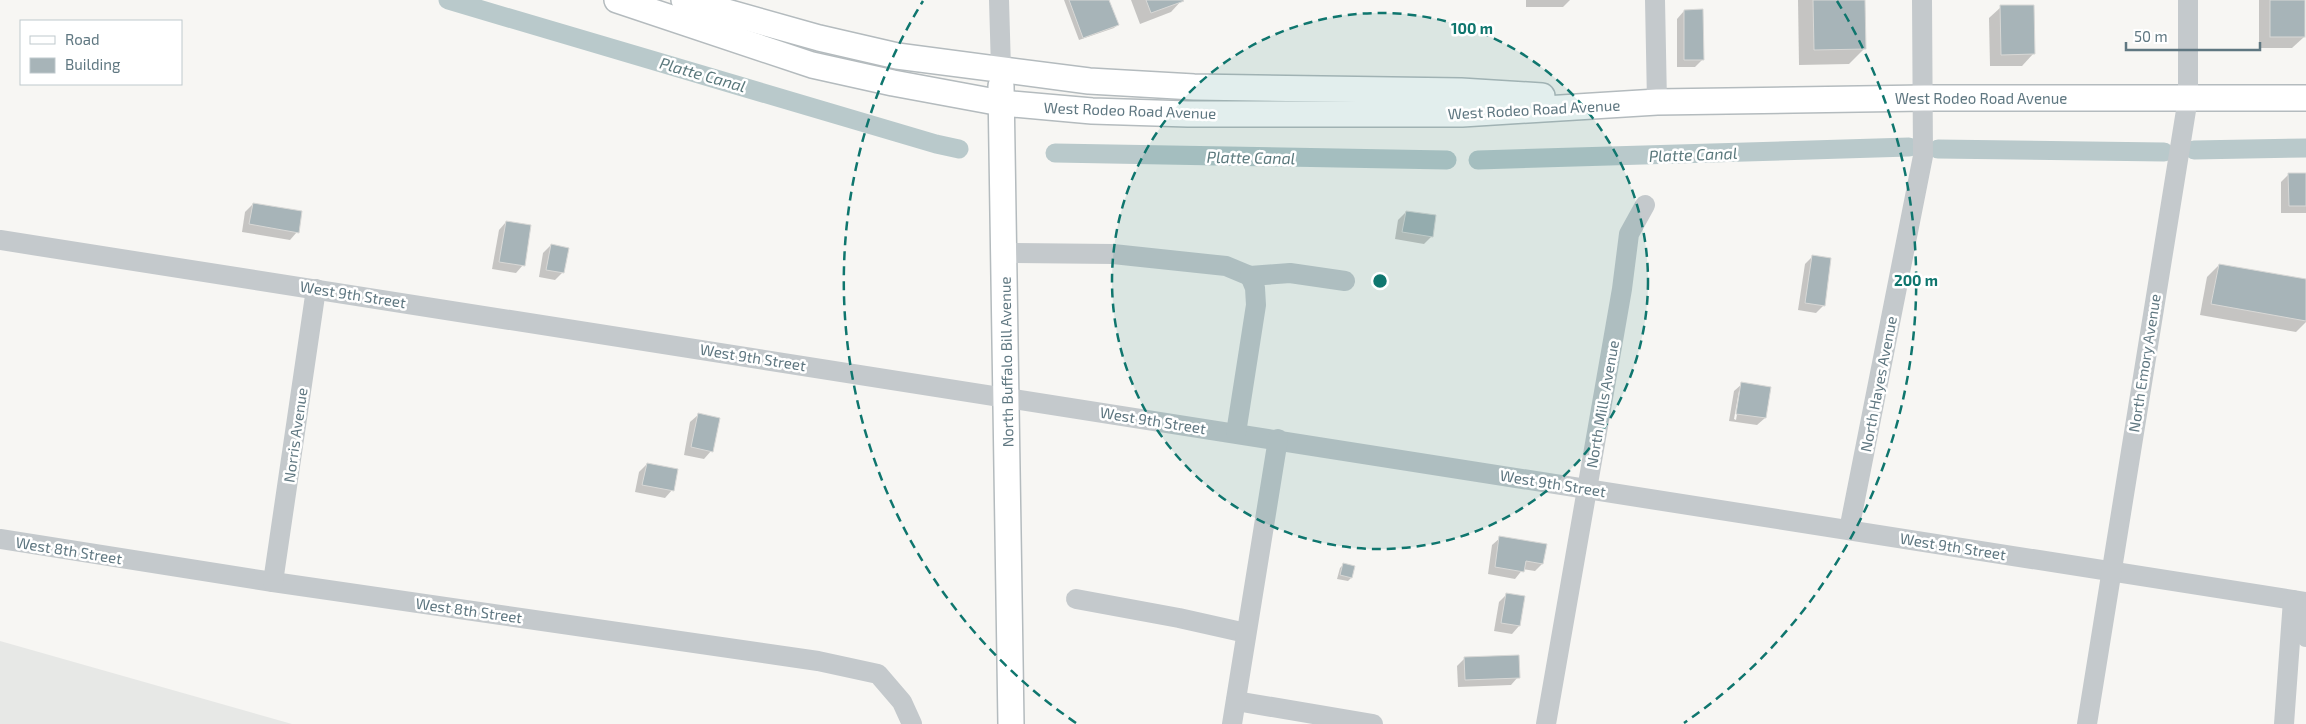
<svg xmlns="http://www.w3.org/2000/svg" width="2306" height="724" viewBox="0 0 2306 724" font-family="'Exo 2',sans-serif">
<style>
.built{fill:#e7e8e6}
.shadow{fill:#0003;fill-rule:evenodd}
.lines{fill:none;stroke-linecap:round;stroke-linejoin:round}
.canal{stroke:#b9c9cb;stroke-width:19}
.building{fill:#a7b4b8;stroke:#d8d8d6}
.major-casing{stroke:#b4bbbe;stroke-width:28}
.minor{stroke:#c4c9cc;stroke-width:20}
.major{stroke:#fff;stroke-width:25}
.ring{fill:none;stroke:#0f766e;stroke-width:2.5;stroke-dasharray:9 6}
.labels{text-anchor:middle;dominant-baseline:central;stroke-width:5;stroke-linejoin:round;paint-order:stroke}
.street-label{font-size:15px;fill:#5f7781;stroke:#fff}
.water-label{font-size:16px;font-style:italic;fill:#5a787c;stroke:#fff}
.centre{fill:#0f766e;stroke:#fff;stroke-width:2.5}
.ring-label{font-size:15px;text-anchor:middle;font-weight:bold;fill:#0f766e;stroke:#fff;stroke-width:5;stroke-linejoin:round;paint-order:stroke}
</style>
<rect width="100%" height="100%" fill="#f7f6f3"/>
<path class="built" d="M0,641l292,83h-292z"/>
<g class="shadow">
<path d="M1064,0h44l9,25 -3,3 -35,12z"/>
<path d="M1131,0h51l-11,12 -31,12z"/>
<path d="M1526,0h44l-7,7h-37z"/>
<path d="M1798,0h66v49l-15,15 -50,1z"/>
<path d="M2259,0h45v37l-12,11h-33z"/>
<path d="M2001,7l32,47 -11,12h-32l-1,-48z"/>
<path d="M1684,11l19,48 -8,8h-18v-48z"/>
<path d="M2289,174h17v39h-25v-31z"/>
<path d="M253,204l44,28 -7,8 -48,-8 3,-20z"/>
<path d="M1406,212l26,24 -8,8 -29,-5 3,-19z"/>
<path d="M506,222l17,43 -7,8 -24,-4 7,-39z"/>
<path d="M551,245l12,27 -8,8 -16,-3 4,-24z"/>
<path d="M1812,257l12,48 -8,8 -18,-3 7,-46z"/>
<path d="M2219,265l87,16v41l-10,10 -96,-17 7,-38z"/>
<path d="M1742,384l23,34 -8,7 -28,-4 5,-30zM1739,391h2l-5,29 -2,-1z"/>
<path d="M698,415l13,36 -7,8 -20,-4 6,-33z"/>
<path d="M647,464l25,26 -7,8 -30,-6 4,-20z"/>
<path d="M1500,538l42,26 -7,7 -12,-2 -8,10 -27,-5 4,-29z"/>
<path d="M1343,565l8,13 -3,3 -11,-2 3,-11z"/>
<path d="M1507,594l12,32 -7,8 -18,-3 5,-29z"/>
<path d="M1465,658l53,19 -7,8 -53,2 -1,-21z"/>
</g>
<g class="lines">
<g class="canal">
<path d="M448,0l488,144 23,5"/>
<path d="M1938,149l226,3"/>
<path d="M2194,150l112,-2"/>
<path d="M1055,153l392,7"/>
<path d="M1478,160l431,-13"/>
</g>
</g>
<g class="building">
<path d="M1069,0h40l10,25 -36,13z"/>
<path d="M1146,0h37l1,1 -33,12z"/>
<path d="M1813,0h52l1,49 -52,1z"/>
<rect x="2270" y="0" width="35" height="37"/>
<path d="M2000,5h34l1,49 -34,1z"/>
<path d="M1703,9l1,51h-20v-50z"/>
<path d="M2288,173h18v33h-17z"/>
<path d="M253,203l49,8 -3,22 -50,-9z"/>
<path d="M1406,211l30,4 -3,22 -31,-5z"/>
<path d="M506,221l25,4 -6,41 -26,-4z"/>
<path d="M551,244l18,4 -5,25 -18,-3z"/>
<path d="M1812,255l19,3 -6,48 -20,-3z"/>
<path d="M2219,264l87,15v42l-95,-17z"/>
<path d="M1741,382l30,5 -5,31 -30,-4z"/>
<path d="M698,413l22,5 -7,34 -22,-5z"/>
<path d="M647,463l31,6 -4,22 -32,-6z"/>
<path d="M1499,536l48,8 -4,20 -17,-3 -2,11 -29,-5z"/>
<path d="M1343,563l12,3 -3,12 -12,-3z"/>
<path d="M1506,593l19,3 -5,30 -19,-3z"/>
<path d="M1519,655l1,23 -55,2 -1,-23z"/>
</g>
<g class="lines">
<defs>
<g id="major">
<path d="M617,0l195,65 81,18 108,20 91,8 96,3h274l195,-12 267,-4h382"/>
<path d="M684,0l135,38 78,18 192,25 105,6 267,4 81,5"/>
<path d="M1001,86l10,638"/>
</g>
</defs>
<use href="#major" class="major-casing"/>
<g class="minor">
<path d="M999,0l2,69"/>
<path d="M1655,0l2,102"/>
<path d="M0,240l2306,362"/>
<path d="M1005,253l108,1 113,12 24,10 40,-3 55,8"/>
<path d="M1236,433l20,-128 -1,-17 -5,-12"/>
<path d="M1849,530l74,-374 -1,-156"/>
<path d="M0,539l273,43 545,79 60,13 24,28 10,22"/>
<path d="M273,582l43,-293"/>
<path d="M1076,599l103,19 67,15"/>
<path d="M2296,606l10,31"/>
<path d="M1236,701l137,23"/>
<path d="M1232,724l46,-285"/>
<path d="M1546,724l76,-435 7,-55 16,-29"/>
<path d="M2087,724l101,-626v-98"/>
<path d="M2284,724l9,-124"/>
</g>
<use href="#major" class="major"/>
</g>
<circle cx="1380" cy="281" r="268" fill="#0f766e" fill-opacity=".12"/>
<g class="ring">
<circle cx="1380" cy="281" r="268"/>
<path d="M1076 723A536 536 0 0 1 923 1M1837 1A536 536 0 0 1 1684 723"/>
</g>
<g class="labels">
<g class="street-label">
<text x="1981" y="98">West Rodeo Road Avenue</text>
<text transform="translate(1534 109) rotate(-3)">West Rodeo Road Avenue</text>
<text transform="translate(1130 110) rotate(2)">West Rodeo Road Avenue</text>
<text transform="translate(353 294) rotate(9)">West 9th Street</text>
<text transform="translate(753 357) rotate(9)">West 9th Street</text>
<text transform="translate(1006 362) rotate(-91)">North Buffalo Bill Avenue</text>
<text transform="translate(2144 363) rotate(-81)">North Emory Avenue</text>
<text transform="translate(1878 384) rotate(-79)">North Hayes Avenue</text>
<text transform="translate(1602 404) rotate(-80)">North Mills Avenue</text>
<text transform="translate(1153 420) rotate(9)">West 9th Street</text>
<text transform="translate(295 435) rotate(-82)">Norris Avenue</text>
<text transform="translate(1553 483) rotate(9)">West 9th Street</text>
<text transform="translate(1953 546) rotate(9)">West 9th Street</text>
<text transform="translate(69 550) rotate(9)">West 8th Street</text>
<text transform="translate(469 610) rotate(8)">West 8th Street</text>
</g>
<g class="water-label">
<text transform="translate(703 74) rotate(16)">Platte Canal</text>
<text transform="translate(1693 154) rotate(-2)">Platte Canal</text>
<text transform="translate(1251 157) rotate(1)">Platte Canal</text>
</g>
</g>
<circle cx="1380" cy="281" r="8" class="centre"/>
<g class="ring-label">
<text x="1472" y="34">100 m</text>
<text x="1916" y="286">200 m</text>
</g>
<rect x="20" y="20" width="162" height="65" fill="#ffffff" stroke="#bfc9cd"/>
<rect x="30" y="36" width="25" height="8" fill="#ffffff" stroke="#bfc9cd"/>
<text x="65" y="45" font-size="15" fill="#5f7781">Road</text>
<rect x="30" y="58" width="25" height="15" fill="#a7b4b8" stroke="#bfc9cd"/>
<text x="65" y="70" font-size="15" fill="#5f7781">Building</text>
<path d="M2126 42v8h134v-8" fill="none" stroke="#5f7781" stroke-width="2.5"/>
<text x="2134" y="42" font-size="15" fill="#5f7781" stroke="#ffffff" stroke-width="4" paint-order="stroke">50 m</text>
</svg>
